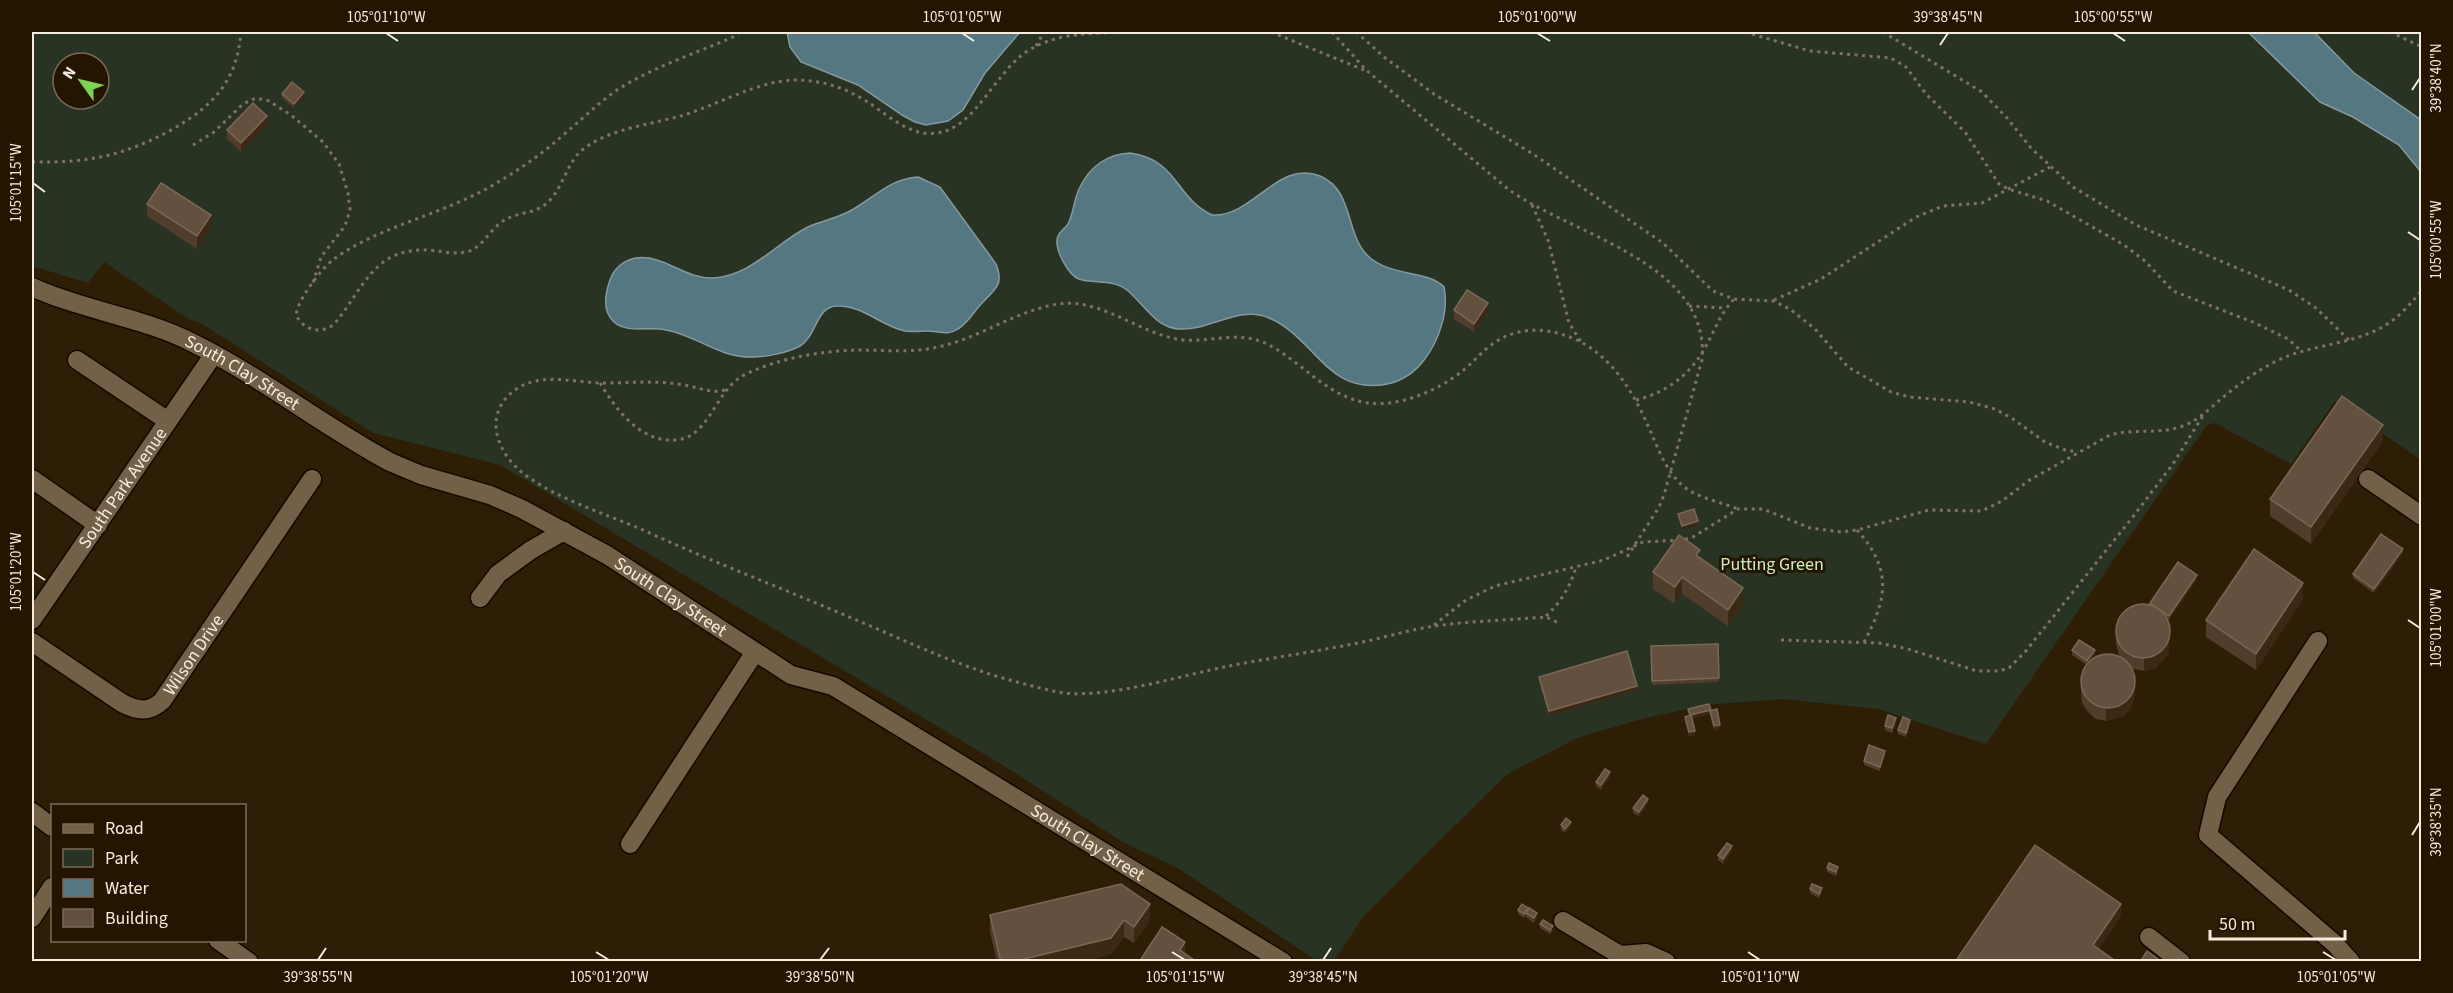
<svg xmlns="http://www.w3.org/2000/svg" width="2453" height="993" viewBox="0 0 2453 993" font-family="'Source Sans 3',sans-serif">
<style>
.green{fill:#283324;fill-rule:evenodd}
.water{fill:#557782;stroke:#859a9d;stroke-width:1.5}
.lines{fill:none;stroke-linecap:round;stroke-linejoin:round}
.minor-casing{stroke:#150800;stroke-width:21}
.path{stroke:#80725e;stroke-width:3;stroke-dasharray:3 4.5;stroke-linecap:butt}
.minor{stroke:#736147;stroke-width:18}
.wall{fill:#513d2b}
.shaded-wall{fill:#3c2914}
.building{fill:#63503e;stroke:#7a6857;stroke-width:1.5}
.ticks{fill:none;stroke:#f6ecdd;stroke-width:2}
.labels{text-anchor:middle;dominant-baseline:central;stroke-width:6;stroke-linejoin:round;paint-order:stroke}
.street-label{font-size:18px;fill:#f6ecdd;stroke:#241500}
.park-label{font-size:18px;fill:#cdefc0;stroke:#241500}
.neatline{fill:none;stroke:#f6ecdd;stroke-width:2}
.ticks-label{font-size:15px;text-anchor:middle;fill:#f6ecdd}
</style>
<rect width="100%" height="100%" fill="#2e1e05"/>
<path class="green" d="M32,32h2389v428l-86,-59 -44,63 -76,-41 -8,2 -221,319 -108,-35 -95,-10 -79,6 -62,14 -65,19 -71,37 -143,142 -29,44h-17l-138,-92 -58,-28 -112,-72 -509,-304 -127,-32 -174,-111 -9,-2 -86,-58 -16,21 -56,-17zM63,63h36v36h-36z"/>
<g class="water">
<path d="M787,32h233l-35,41 -22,37 -15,11 -22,4 -11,-3 -13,-7 -44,-30 -57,-23 -11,-15z"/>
<path d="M2248,32h66l40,41 67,47v52l-22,-27 -46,-28 -33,-15z"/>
<path d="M1130,153c49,7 44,44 82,62 40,3 66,-56 108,-39 34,14 25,58 48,80 22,21 60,14 76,31 5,24 -5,54 -20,73 -9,12 -22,21 -37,24 -60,12 -72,-47 -118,-66 -29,-13 -58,12 -88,11 -25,0 -37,-25 -54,-39 -14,-11 -33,-6 -48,-11 -11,-4 -23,-28 -22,-39 0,-8 9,-11 12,-18 5,-11 5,-24 11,-35 10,-20 27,-33 50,-34z"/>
<path d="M918,177l22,10 56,77c8,21 0,24 -13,38 -9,9 -14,20 -25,27 -10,7 -19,2 -30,2 -8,0 -15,1 -23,0 -24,-5 -41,-25 -67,-25 -22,-1 -21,30 -38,40 -13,7 -34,11 -48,11 -33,1 -56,-22 -86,-27 -16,-4 -39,4 -52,-8 -12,-11 -9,-28 -4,-42 4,-12 14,-20 26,-22 28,-4 47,21 78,20 37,-2 63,-36 94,-51 14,-6 29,-9 42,-16 24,-13 39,-32 68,-34z"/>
</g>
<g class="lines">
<defs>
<g id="minor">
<path id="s1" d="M32,287c52,24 111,30 163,57 68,34 128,82 195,118l31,13 69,20 32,14 85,46 184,120 42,11 450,276"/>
<path d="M77,360l91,61"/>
<path d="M32,479l66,46"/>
<path d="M2368,479l54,37"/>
<path d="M480,598l18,-24 33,-24 33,-19"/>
<path id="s2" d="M32,620l182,-266"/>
<path d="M2318,641l-101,156 -9,38 127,109 16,18"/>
<path id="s3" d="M32,642l90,61c15,8 27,10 40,-2l150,-222"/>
<path d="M32,812l20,15"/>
<path d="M630,844l125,-192"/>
<path d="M32,918l20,-31"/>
<path d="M1563,921l57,34 26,-2 20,9"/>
<path d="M2149,937l32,25"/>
<path d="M218,940l31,22"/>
</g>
</defs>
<use href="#minor" class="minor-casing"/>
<g class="path">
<path d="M740,32l-7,5c-39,17 -80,30 -116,53 -20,14 -37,31 -56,47 -23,20 -48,37 -75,52 -47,26 -110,39 -152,70 -13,10 -36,40 -38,56 7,14 23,20 37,10 28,-31 38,-74 88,-75 16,-1 36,7 51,0 12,-6 19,-21 31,-29 15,-10 33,-6 46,-20 14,-14 18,-38 33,-51 28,-22 68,-25 102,-35 35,-11 74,-34 111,-35 25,0 49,7 71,21 21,13 43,36 71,32 38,-4 59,-63 92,-83 30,-18 62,-16 95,-18"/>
<path d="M1271,32l93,38"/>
<path d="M1332,32l34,38 142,119c61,45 203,73 194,171l-38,135 -5,12 -32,50"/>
<path d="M1356,32l28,25 50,37 99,60 130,89 50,48 21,8 39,2 17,8 25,20 33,38 43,25 18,5 60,5 26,7 18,10 32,23 20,8 13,2"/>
<path d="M1745,32l65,19 81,7 15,9 20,27 39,38 34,52 9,5 39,12 77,44 21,16 28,30 82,32 33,16 13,12"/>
<path d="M1883,32l99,60 25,26 24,30 42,39 63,38 153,65 27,18 33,32"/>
<path d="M2390,32l32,15"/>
<path d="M1036,46l8,-14"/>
<path d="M193,145l21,-13 29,-28 13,-6 13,3 22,14 32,27 16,22 9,29 2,17 -5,16 -24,31 -8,26"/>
<path d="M32,162c56,1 92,-6 141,-33 41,-24 64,-48 68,-97"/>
<path d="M1532,205l16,35 21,83 12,19"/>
<path d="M1774,300l47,-21 95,-62 27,-11 39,-3 68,-36"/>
<path d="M1689,306l36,2"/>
<path d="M600,383c16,26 40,60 76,57 35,-3 39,-52 70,-66 34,-16 75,-23 111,-24 27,0 55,3 81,-3 42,-9 77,-36 120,-43 40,-6 76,25 114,34 31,8 62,-9 93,5 36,17 61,54 103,60 31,4 69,-12 93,-31 11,-8 19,-19 30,-27 27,-20 59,-18 88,-4 37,19 58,58 73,94 8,18 15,37 31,51 14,12 38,16 55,23"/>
<path d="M725,390c-14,4 -27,-3 -41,-5 -28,-5 -55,-2 -83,-2 -32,-1 -67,-13 -93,13 -22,23 -11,53 10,73 32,28 86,44 125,61 72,33 146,61 218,92 52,22 102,46 156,60 16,4 32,9 48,11 46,5 118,-18 164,-27 41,-8 83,-14 124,-22 27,-5 54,-14 82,-18 36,-5 74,-6 111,-9l15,7"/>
<path d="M1636,400c28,-7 52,-23 67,-49 11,-18 16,-36 31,-52"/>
<path d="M1857,530c35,39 31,68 7,112"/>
<path d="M1546,616c15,-14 24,-29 30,-49"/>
<path d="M1434,625l32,-25 29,-14 109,-26 39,-18 40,-2 10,-3 45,-28h25l47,19 31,4 16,-2 72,-20 53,1 20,-10 26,-20 82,-46c24,-7 50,0 73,-9 18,-7 30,-21 44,-32 14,-11 27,-21 42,-29 37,-22 84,-18 120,-42 13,-9 23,-21 33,-33"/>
<path d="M1781,640l98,3 29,6 69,22h22l10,-3 16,-16 107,-134 41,-54 31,-50"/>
</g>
<use href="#minor" class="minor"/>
</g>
<g class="wall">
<path d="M282,94l22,2 -10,12 -12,-10z"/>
<path d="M267,125l-26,27 -14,-13v-9z"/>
<path d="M147,204l64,24 -14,21 -50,-33z"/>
<path d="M1454,310l34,2 -14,20 -20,-13z"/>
<path d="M2383,441l-72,103 -41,-28v-17z"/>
<path d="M2403,553l-29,40 -21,-15v-4z"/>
<path d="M1700,558l43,47 -15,21 -46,-32 -7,10 -22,-15v-17z"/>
<path d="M2197,579l-28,41v33l-13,15 -12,3 -10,-2 -3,-2 4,25 -3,14 -8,10 -18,5 -10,-2 -8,-7 -6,-9 -1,-10v-13l6,-15 -15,-10v-5l23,5 -5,6 31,-3 -2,-3 -3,-11v-13l34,-26v-2z"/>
<path d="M2303,599l-47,71 -50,-33v-17z"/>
<path d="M1718,644l1,38 -67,3 -1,-39z"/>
<path d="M1539,677l98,13 -88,26 -10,-35z"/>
<path d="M1688,709l23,2 9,18 -6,2 -4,-17 -18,5 3,16 -6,2 -4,-16v-4l4,-1z"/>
<path d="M1896,722l-4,11 -7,-3v-4z"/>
<path d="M1910,724l-4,13 -8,-3v-4z"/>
<path d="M1885,755l-5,16 -16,-6v-4z"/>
<path d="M1610,776l-9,14 -5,-4v-4z"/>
<path d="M1648,803l-9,13 -6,-3v-5z"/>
<path d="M1561,825l10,1 -6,7 -4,-3z"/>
<path d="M1732,851l-9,13 -5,-4v-5z"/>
<path d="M1827,868l11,4 -2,4 -9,-4z"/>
<path d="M1810,889l12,3 -3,6 -9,-5z"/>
<path d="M1518,910h10l9,8 -3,5 -8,-6v-2l-2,3 -6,-4z"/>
<path d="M990,915l160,5 -16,23 -10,-6 -13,17 -29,8h-85l-7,-30z"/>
<path d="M1540,924l13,6 -3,4 -10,-6z"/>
</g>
<g class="shaded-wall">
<path d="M304,92v4l-10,12v-4z"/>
<path d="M267,116v9l-26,27v-9z"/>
<path d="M211,215v13l-14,21v-13z"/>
<path d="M1488,303v9l-14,20v-8z"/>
<path d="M2383,425v16l-72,103v-17z"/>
<path d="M1698,521v4l-16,5v-4z"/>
<path d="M2403,549v4l-29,40v-4z"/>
<path d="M2197,575v4l-28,41v-4z"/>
<path d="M1682,577v17l-7,10v-17z"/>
<path d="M2303,583v16l-47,71v-16z"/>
<path d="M1743,588v17l-15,21v-16z"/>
<path d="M2169,641v12l-13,15 -12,3v-13z"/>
<path d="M2095,650v5l-8,10v-4z"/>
<path d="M2135,679v13l-3,14 -8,10 -18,5v-13z"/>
<path d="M1637,686v4l-88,26v-5z"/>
<path d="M1711,710l-1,4 -20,6v-5z"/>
<path d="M1910,720v4l-4,13v-4z"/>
<path d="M1720,725v4l-6,2v-5z"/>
<path d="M1695,731v4l-6,2v-5z"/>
<path d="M1885,751v4l-5,16v-4z"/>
<path d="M1610,772v4l-9,14v-5z"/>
<path d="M1648,799v4l-9,13v-4z"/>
<path d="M1571,822v4l-6,7v-4z"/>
<path d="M1732,846v5l-9,13v-5z"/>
<path d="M1150,904v16l-16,23v-16z"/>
<path d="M2121,904v12l-28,42v-13z"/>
<path d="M1537,913v5l-3,5v-5z"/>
<path d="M1124,920v17l-13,17 -29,8h-70z"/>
<path d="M1185,942v13l-5,-5z"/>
</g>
<g class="building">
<path d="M292,82l12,10 -10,12 -12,-10z"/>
<path d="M253,103l14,13 -26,27 -14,-13z"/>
<path d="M161,183l50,32 -14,21 -50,-32z"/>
<path d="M1467,290l21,13 -14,21 -20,-14z"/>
<path d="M2342,396l41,29 -72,102 -41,-28z"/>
<path d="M1694,509l4,12 -16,5 -4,-12z"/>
<path d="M2381,534l22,15 -29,40 -21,-15z"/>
<path d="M1679,535l21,15 -4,5 47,33 -15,22 -46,-33 -7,10 -22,-15z"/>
<path d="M2254,549l49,34 -47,71 -50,-34z"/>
<path d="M2178,562l19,13 -28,41 -19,-13z"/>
<circle cx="2143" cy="631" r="27"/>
<path d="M2079,640l16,10 -8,11 -15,-11z"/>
<path d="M1718,644l1,34 -67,3 -1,-35z"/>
<path d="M1627,651l10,35 -88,25 -10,-34z"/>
<circle cx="2108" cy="681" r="27"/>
<path d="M1709,704l2,6 -21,5 -2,-6z"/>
<path d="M1717,709l3,16 -6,1 -4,-15z"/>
<path d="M1691,715l4,16 -6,1 -4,-15z"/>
<path d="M1888,715l8,3 -4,10 -7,-2z"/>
<path d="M1903,717l7,3 -4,13 -8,-3z"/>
<path d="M1869,745l16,6 -5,16 -16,-6z"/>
<path d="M1605,769l5,3 -9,13 -5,-3z"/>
<path d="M1643,795l5,4 -9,13 -6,-4z"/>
<path d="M1566,818l5,4 -6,7 -4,-4z"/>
<path d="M1727,843l5,3 -9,13 -5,-4z"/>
<path d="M2035,845l86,59 -28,41 24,17h-162z"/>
<path d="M1829,863l9,4 -2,5 -9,-4z"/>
<path d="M1121,884l29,20 -16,23 -10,-7 -13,18 -99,24h-11l-11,-47z"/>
<path d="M1812,884l10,4 -3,6 -9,-5z"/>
<path d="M1522,904l6,4 -4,6 -6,-4z"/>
<path d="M1529,908l8,5 -3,5 -8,-5z"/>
<path d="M1543,920l10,6 -3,4 -10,-6z"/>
<path d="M1162,927l23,15 -5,8 17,12h-58z"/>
<path d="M2147,951l15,11h-22z"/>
</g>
<path class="ticks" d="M386,33l12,8M962,33l12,8M1537,33l13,8M2113,33l12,8M1940,45l8,-12M2412,90l8,-12M33,183l12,9M2408,232l12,8M33,572l12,8M2408,620l12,8M2412,835l8,-13M596,952l13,8M1172,952l13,8M1748,952l12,8M2323,952l13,8M318,960l8,-12M820,960l9,-12M1323,960l8,-12"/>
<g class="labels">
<g class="street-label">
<text stroke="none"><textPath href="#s1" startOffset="228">South Clay Street</textPath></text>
<text stroke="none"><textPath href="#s2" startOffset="160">South Park Avenue</textPath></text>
<text stroke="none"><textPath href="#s1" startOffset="714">South Clay Street</textPath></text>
<text stroke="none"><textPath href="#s3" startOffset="208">Wilson Drive</textPath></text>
<text stroke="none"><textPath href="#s1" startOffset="1200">South Clay Street</textPath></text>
</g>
<g class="park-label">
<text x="1772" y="564">Putting Green</text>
</g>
</g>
<rect width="2453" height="993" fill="none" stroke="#241500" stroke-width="66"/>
<rect x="51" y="804" width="195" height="138" fill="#241500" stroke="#786b58" stroke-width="1.5"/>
<rect x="63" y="824" width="30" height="9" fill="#736147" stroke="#786b58" stroke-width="1.5"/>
<text x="105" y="834" font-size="18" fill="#f6ecdd">Road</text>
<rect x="63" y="849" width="30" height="18" fill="#283324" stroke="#786b58" stroke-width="1.5"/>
<text x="105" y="864" font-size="18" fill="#f6ecdd">Park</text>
<rect x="63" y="879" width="30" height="18" fill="#557782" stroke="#786b58" stroke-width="1.5"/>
<text x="105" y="894" font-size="18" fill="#f6ecdd">Water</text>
<rect x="63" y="909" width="30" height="18" fill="#63503e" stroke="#786b58" stroke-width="1.5"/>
<text x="105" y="924" font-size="18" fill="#f6ecdd">Building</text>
<g transform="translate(81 81) rotate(304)"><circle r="28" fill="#241500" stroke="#786b58" stroke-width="1.5"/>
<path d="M0-4.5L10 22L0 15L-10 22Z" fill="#7dd154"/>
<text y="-9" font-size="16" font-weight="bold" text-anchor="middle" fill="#f6ecdd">N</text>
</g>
<path d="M2210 930v9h135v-9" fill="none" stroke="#f6ecdd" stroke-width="3"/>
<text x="2219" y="930" font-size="18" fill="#f6ecdd" stroke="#241500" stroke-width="4.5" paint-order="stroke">50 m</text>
<rect x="33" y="33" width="2387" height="927" class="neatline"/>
<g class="ticks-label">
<text x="386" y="22">105°01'10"W</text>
<text x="962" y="22">105°01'05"W</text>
<text x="1537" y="22">105°01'00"W</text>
<text x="1948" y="22">39°38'45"N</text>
<text x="2113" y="22">105°00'55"W</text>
<text transform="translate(2436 78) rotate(-90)" y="5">39°38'40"N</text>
<text transform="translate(16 183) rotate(-90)" y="5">105°01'15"W</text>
<text transform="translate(2436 240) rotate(-90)" y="5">105°00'55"W</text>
<text transform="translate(16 572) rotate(-90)" y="5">105°01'20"W</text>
<text transform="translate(2436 628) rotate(-90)" y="5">105°01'00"W</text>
<text transform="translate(2436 822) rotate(-90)" y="5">39°38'35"N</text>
<text x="318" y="982">39°38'55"N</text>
<text x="609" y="982">105°01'20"W</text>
<text x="820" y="982">39°38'50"N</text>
<text x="1185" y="982">105°01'15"W</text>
<text x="1323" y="982">39°38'45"N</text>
<text x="1760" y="982">105°01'10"W</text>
<text x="2336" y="982">105°01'05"W</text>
</g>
</svg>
